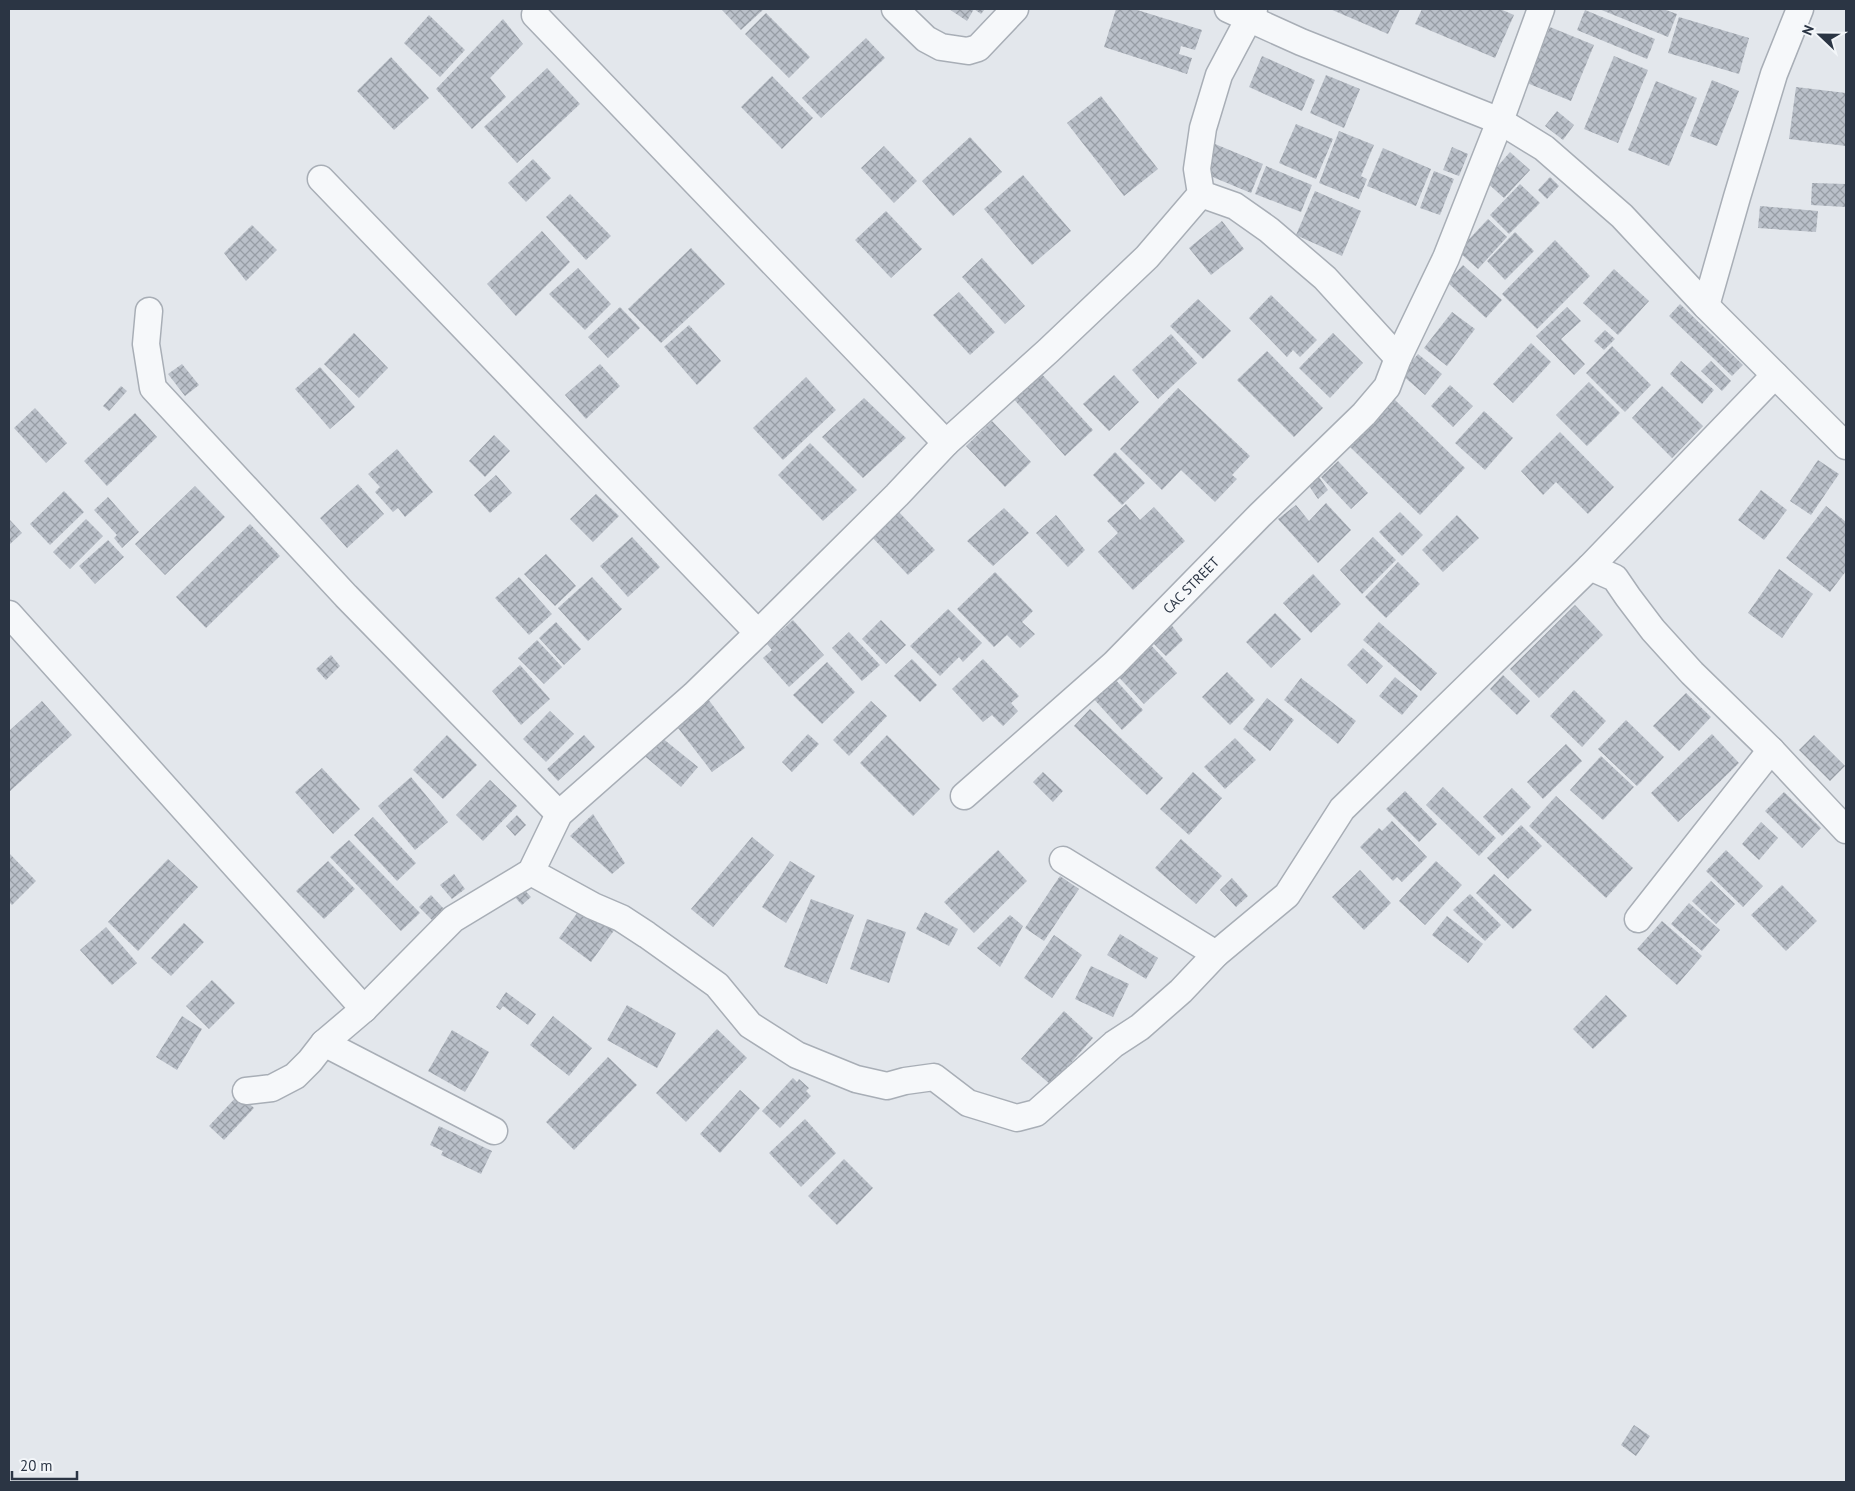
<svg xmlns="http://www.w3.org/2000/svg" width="1855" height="1491" viewBox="0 0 1855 1491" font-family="'PT Sans',sans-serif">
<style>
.building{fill:url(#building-cross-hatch)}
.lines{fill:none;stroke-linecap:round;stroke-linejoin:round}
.street-casing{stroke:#a8aeb6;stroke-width:29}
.street{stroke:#f6f8fa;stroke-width:26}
.labels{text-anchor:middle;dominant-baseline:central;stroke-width:5;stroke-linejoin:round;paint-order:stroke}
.street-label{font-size:14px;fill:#2b3544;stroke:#f3f6f9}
</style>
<defs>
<pattern id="building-cross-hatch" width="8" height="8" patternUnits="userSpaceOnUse" patternTransform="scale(1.25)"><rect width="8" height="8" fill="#bac0c9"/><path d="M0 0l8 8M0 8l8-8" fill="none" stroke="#979da5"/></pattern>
</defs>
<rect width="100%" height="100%" fill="#e3e7ec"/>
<g class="building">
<path d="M721,9h43l-23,21z"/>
<path d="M949,9h36l-4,5 -7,-5 -7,12z"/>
<path d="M1116,9h18l68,21 -7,20 -14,-4 -2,8 13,4 -5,16 -83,-27z"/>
<path d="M1330,9h70l-12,25z"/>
<path d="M1422,9h78l14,6 -19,43 -80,-34z"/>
<path d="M1599,9h64l14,5 -9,23z"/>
<path d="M1585,10l70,29 -8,20 -70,-29z"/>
<path d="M766,13l44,44 -21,21 -44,-44z"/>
<path d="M429,15l36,35 -25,27 -36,-34z"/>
<path d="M1679,17l70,21 -10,36 -71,-21z"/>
<path d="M503,19l20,25 -33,34 16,19 -34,32 -36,-40z"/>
<path d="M1550,27l44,18 -23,56 -44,-18z"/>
<path d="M866,38l19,20 -64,60 -19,-20z"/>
<path d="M1262,56l53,24 -13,31 -53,-24z"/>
<path d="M1614,56l34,14 -30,73 -34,-14z"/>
<path d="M391,57l38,41 -35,32 -37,-39z"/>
<path d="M547,68l33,36 -63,59 -33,-36z"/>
<path d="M1326,75l34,14 -16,39 -34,-15z"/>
<path d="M772,76l41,42 -31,31 -41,-42z"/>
<path d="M1712,80l27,11 -22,55 -27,-10z"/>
<path d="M1656,81l41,17 -28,68 -41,-16z"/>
<path d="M1796,87l50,6v53l-57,-7z"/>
<path d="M1101,96l57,73 -34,27 -57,-73z"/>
<path d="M1557,111l17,14 -11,15 -18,-14z"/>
<path d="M1296,124l37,15 -17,40 -37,-16z"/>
<path d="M1339,131l35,14 -13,31 6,3 -8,20 -40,-16z"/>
<path d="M970,137l32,35 -49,44 -31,-35z"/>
<path d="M1215,144l48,20 -12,29 -48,-20z"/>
<path d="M884,146l33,35 -23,22 -33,-35z"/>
<path d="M1452,147l16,7 -9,22 -16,-6z"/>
<path d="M1383,148l48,21 -15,37 -49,-20z"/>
<path d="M1510,152l20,18 -26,28 -19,-17z"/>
<path d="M533,159l18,19 -25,24 -18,-19z"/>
<path d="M1266,166l46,19 -11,27 -46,-18z"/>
<path d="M1434,171l20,8 -14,36 -20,-7z"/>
<path d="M1023,175l48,56 -39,34 -48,-56z"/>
<path d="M1550,177l9,9 -12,13 -9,-9z"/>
<path d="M1812,183l34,1v23l-35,-2z"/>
<path d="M1520,184l20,19 -31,31 -19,-19z"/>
<path d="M1315,191l46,20 -19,45 -46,-21z"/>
<path d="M570,194l41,42 -25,24 -40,-43z"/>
<path d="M1760,206l58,5 -2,21 -58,-4z"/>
<path d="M886,211l36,38 -31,29 -36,-38z"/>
<path d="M1488,219l19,18 -29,32 -20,-18z"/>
<path d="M1222,221l22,28 -33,26 -22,-27z"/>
<path d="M252,225l25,25 -31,31 -22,-28z"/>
<path d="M542,231l28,31 -54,54 -29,-32z"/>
<path d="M1515,232l19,19 -29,29 -18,-19z"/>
<path d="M1555,240l35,36 -53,53 -35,-35z"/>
<path d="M691,248l34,36 -64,59 -33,-34z"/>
<path d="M982,258l43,48 -20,18 -43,-47z"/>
<path d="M1463,265l39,35 -16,18 -39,-36z"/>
<path d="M578,268l33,36 -26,26 -36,-36z"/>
<path d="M1614,269l35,32 -31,34 -35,-32z"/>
<path d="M959,292l36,40 -25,23 -37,-40z"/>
<path d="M1271,295l46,45 -17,17 -7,-7 -6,7 -38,-39z"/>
<path d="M1198,299l33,32 -28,28 -33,-33z"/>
<path d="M1680,304l63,61 -11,11 -63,-60z"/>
<path d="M620,307l20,21 -32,30 -20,-21z"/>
<path d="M1567,307l14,14 -20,18 24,25 -11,11 -38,-39z"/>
<path d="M1452,312l23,17 -28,37 -23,-18z"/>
<path d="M689,325l32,36 -24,24 -33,-38z"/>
<path d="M1605,330l10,9 -11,11 -10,-9z"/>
<path d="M354,333l34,35 -29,30 -35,-34z"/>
<path d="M1333,333l30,30 -33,35 -31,-30z"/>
<path d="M1171,334l26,29 -39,36 -26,-29z"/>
<path d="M1531,343l20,19 -38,41 -20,-19z"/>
<path d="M1612,346l39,39 -26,27 -39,-39z"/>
<path d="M1267,351l56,57 -29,29 -57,-57z"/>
<path d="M1418,354l24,20 -17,21 -24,-21z"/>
<path d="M1681,361l33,29 -12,14 -32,-30z"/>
<path d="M1711,361l20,20 -9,10 -21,-20z"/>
<path d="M182,364l17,21 -14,11 -17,-22z"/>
<path d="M600,364l20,22 -34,33 -21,-24z"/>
<path d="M320,367l35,40 -25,22 -35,-40z"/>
<path d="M1038,370l55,60 -28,26 -55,-61z"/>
<path d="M1114,375l25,27 -30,29 -26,-27z"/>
<path d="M806,377l30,33 -53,50 -30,-32z"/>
<path d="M1589,382l31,31 -33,33 -31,-31z"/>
<path d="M1450,385l23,21 -20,21 -22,-21z"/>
<path d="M121,386l6,5 -18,20 -6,-5z"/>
<path d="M1662,386l41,40 -31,32 -40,-40z"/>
<path d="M1178,388l72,68 -18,19 5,4 -22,23 -34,-32 -19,20 -42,-41z"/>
<path d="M864,398l42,40 -43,40 -41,-41z"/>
<path d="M1394,399l71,69 -45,47 -71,-69z"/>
<path d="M35,408l32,35 -21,20 -32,-35z"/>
<path d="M1484,411l29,27 -28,32 -30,-27z"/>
<path d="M135,413l22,24 -50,49 -23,-25z"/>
<path d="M992,421l39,41 -26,25 -39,-41z"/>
<path d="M1560,432l54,55 -26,27 -32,-32 -13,13 -22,-24z"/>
<path d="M494,435l16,16 -25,26 -16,-16z"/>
<path d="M810,443l47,47 -34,31 -45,-46z"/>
<path d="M397,449l36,43 -28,25 -7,-9 -5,4 -18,-20 5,-5 -12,-13z"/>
<path d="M1115,452l30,31 -23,22 -29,-30z"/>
<path d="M1818,460l21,14 -28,41 -21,-14z"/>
<path d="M1338,461l30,32 -17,16 -30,-32z"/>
<path d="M1314,470l14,20 -10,9 -13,-19z"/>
<path d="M496,475l16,18 -22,20 -16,-18z"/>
<path d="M358,484l26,30 -37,34 -27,-30z"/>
<path d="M195,486l30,31 -60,58 -30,-31z"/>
<path d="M1761,490l26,20 -23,30 -26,-20z"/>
<path d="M64,491l20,21 -34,33 -20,-21z"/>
<path d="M596,494l23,22 -26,26 -23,-23z"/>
<path d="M108,497l31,35 -17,16 -8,-10 3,-3 -23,-25z"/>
<path d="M1326,503l25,27 -33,33 -40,-44 18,-14 13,16z"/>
<path d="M1126,504l14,16 14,-13 31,34 -52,49 -35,-38 20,-19 -11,-12z"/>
<path d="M1826,506l20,16v49l-16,21 -44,-34z"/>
<path d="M1004,508l25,25 -36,33 -26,-25z"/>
<path d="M897,510l38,40 -27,25 -38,-40z"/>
<path d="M1400,512l23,23 -21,21 -23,-24z"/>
<path d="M1056,515l29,35 -17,17 -32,-34z"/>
<path d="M1457,515l22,23 -36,34 -21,-22z"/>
<path d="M9,519l13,14 -13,12z"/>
<path d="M86,519l17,17 -33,33 -17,-17z"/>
<path d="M250,524l30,32 -74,72 -30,-31z"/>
<path d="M632,537l28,30 -32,30 -28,-31z"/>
<path d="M1373,537l23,23 -34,34 -22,-24z"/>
<path d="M108,540l16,17 -29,27 -16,-18z"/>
<path d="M546,554l30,32 -21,20 -31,-32z"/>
<path d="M1398,562l22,22 -34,34 -21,-21z"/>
<path d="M1779,569l34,25 -31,44 -34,-25z"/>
<path d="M995,572l38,39 -11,11 13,12 -15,14 -13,-13 -13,12 -37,-38z"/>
<path d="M1313,574l28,30 -30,29 -28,-30z"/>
<path d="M519,577l33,37 -23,21 -34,-37z"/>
<path d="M592,577l30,32 -34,32 -30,-33z"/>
<path d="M1575,605l28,30 -64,63 -29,-29z"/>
<path d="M948,609l34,34 -19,19 -4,-5 -19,19 -30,-30z"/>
<path d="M1275,613l26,26 -30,29 -25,-26z"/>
<path d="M793,620l31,35 -35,32 -26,-29 9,-8 -5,-6z"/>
<path d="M881,620l25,25 -20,19 -24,-25z"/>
<path d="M556,622l25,27 -17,16 -25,-27z"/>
<path d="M1379,622l58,51 -16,18 -58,-51z"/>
<path d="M1170,623l13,17 -17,16 -15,-15z"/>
<path d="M849,632l31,33 -18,16 -30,-33z"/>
<path d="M537,640l25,27 -18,17 -26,-26z"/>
<path d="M1149,643l28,30 -33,31 -31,-33z"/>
<path d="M1363,648l20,18 -16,18 -20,-19z"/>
<path d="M331,655l9,11 -14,14 -10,-11z"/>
<path d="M912,659l25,26 -17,17 -26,-26z"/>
<path d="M983,659l36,37 -8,7 7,8 -15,15 -11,-11 -9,7 -31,-33z"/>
<path d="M827,662l28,30 -33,32 -29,-29z"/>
<path d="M520,665l30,34 -29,26 -29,-34z"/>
<path d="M1227,672l28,28 -25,25 -28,-28z"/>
<path d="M1503,675l27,26 -13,14 -27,-26z"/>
<path d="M1113,677l30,33 -21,20 -30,-33z"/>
<path d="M1395,677l23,19 -16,19 -23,-19z"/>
<path d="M1301,678l55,43 -18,23 -54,-44z"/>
<path d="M1574,690l32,31 -24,26 -32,-31z"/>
<path d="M1686,693l25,24 -32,34 -26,-25z"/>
<path d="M1267,698l27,22 -24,31 -27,-22z"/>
<path d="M708,699l37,49 -33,24 -37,-48z"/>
<path d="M42,701l30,34 -63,57v-61z"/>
<path d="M871,701l16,15 -38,40 -16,-16z"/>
<path d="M1090,709l73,69 -16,17 -73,-69z"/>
<path d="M550,711l24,23 -28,28 -23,-23z"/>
<path d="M1626,720l38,37 -27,29 -39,-37z"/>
<path d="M656,733l42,34 -17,20 -41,-35z"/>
<path d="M808,734l11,10 -27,28 -10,-10z"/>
<path d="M1712,734l27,29 -61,59 -27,-29z"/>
<path d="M447,735l30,30 -34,34 -30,-29z"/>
<path d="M584,735l11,12 -37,34 -11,-12z"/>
<path d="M887,735l53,54 -27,27 -53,-53z"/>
<path d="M1814,735l31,31 -15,15 -31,-31z"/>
<path d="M1235,738l21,22 -31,29 -21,-22z"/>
<path d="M1566,744l16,17 -39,38 -16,-17z"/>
<path d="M1601,756l33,31 -31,33 -33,-30z"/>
<path d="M322,768l38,41 -27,25 -38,-42z"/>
<path d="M1043,772l20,19 -10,11 -20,-20z"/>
<path d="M1193,772l29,26 -33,37 -29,-26z"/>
<path d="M411,777l37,45 -33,28 -37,-44z"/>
<path d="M490,780l27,26 -34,35 -27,-26z"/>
<path d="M1443,787l53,51 -17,18 -53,-51z"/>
<path d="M1512,788l19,19 -29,29 -19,-19z"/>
<path d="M1405,791l32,33 -18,18 -33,-33z"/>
<path d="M1784,792l37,36 -19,20 -37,-37z"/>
<path d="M1556,796l77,72 -27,30 -77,-72z"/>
<path d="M593,814l32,49 -13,11 -42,-38z"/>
<path d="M517,815l9,10 -11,11 -9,-10z"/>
<path d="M373,817l43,46 -19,18 -43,-46z"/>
<path d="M1392,821l35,36 -25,25 -5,-5 -4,4 -33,-34 19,-19 3,3z"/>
<path d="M1761,822l17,16 -19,22 -17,-16z"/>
<path d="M1521,825l21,21 -34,33 -21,-21z"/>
<path d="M752,837l22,18 -61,72 -22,-18z"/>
<path d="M1181,839l41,37 -26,28 -41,-36z"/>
<path d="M349,840l71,73 -19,18 -71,-74z"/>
<path d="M998,850l29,31 -53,52 -30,-31z"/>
<path d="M1726,850l37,36 -20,21 -37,-36z"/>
<path d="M9,853l27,28 -24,24 -3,-3z"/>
<path d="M168,859l30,28 -60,64 -30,-29z"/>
<path d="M328,861l27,28 -31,30 -28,-28z"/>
<path d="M790,861l25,15 -29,47 -24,-16z"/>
<path d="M1436,861l26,24 -37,40 -26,-24z"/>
<path d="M1360,870l31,33 -27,27 -32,-33z"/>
<path d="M454,874l11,15 -13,10 -12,-14z"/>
<path d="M1494,874l38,36 -19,19 -37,-36z"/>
<path d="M1060,876l19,13 -35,52 -19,-13z"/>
<path d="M1232,878l16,18 -12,11 -16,-17z"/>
<path d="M1711,881l24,23 -19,20 -24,-23z"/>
<path d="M520,885l11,12 -9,8 -10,-11z"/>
<path d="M1782,885l35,36 -31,30 -35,-36z"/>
<path d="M1470,894l31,31 -16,16 -32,-31z"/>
<path d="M431,895l13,14 -12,11 -13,-13z"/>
<path d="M811,899l43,16 -27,69 -43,-17z"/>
<path d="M586,901l32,24 -27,37 -32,-24z"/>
<path d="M1689,903l31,27 -18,21 -31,-27z"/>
<path d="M925,912l33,17 -9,17 -33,-17z"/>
<path d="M1010,915l13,11 -23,41 -23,-19z"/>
<path d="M1447,916l36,28 -15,19 -36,-28z"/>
<path d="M867,919l39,13 -17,51 -39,-14z"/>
<path d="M1662,921l40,35 -25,29 -40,-36z"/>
<path d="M184,923l20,19 -33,34 -20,-18z"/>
<path d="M106,927l31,36 -25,22 -32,-35z"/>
<path d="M1120,934l38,24 -12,21 -39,-24z"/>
<path d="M1054,935l28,20 -30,43 -28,-20z"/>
<path d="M1091,966l38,18 -16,33 -38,-18z"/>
<path d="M212,980l23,23 -26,26 -23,-23z"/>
<path d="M506,992l30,22 -8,11 -25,-19 -3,4 -4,-3z"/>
<path d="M1606,995l21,21 -34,33 -20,-20z"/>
<path d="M627,1005l49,28 -19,35 -50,-28z"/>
<path d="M1064,1011l29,27 -42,47 -30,-26z"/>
<path d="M182,1016l20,13 -25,41 -21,-13z"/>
<path d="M553,1016l39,32 -23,28 -39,-31z"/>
<path d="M717,1029l30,29 -61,64 -30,-29z"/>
<path d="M452,1030l37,22 -24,40 -37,-21z"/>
<path d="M608,1057l29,28 -63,65 -28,-28z"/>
<path d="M793,1078l4,4 2,-3 10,9 -3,3 5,5 -31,32 -18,-17z"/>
<path d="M740,1090l20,18 -40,45 -20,-19z"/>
<path d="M239,1094l15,14 -30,32 -15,-14z"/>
<path d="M805,1119l31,34 -35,34 -32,-34z"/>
<path d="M439,1126l53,25 -11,23 -40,-19 2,-4 -13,-6z"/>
<path d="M844,1159l29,29 -36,37 -29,-29z"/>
<path d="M1634,1425l16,11 -14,20 -15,-11z"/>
</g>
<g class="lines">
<defs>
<g id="street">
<path d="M895,9l31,30 15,8 27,4 10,-3 37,-39"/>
<path d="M1228,9l73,33 199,79 44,27 78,68 84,90 140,140"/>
<path d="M535,15l411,428"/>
<path d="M321,179l437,454"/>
<path d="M1201,194l34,12 34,24 56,48 73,80"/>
<path d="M1706,306l31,-109 37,-123 26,-65"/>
<path d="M149,311l-3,33 7,44 193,208 213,218"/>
<path d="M1590,567l25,11 13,19 25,33 39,43 79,77 75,80"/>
<path d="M9,614l355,395"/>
<path id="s1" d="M964,796l150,-132 146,-149 104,-101 23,-27 11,-29 48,-100 54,-137 41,-112"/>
<path d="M1063,860l153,94"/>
<path d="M531,872l62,34 28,12 26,17 70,50 33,40 47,30 59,24 31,7 18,-5 29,-4 34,26 49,15 19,-5 78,-69 26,-17 41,-36 35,-37 71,-59 55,-86 248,-242 185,-192"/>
<path d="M1638,919l133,-169"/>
<path d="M324,1043l170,88"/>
<path d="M246,1091l26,-3 23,-12 15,-15 14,-18 40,-34 89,-90 78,-47 28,-58 135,-119 64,-62 139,-138 49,-52 102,-92 99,-94 54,-63 -4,-25 6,-41 16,-53 35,-66"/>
</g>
</defs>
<use href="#street" class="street-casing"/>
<use href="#street" class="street"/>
</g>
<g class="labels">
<g class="street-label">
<text stroke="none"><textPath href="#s1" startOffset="310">CAC STREET</textPath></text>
</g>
</g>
<rect width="1855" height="1491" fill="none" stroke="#2b3544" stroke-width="20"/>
<g transform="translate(1820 35) rotate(292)" stroke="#f3f6f9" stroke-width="4" paint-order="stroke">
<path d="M0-4L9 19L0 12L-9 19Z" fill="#2b3544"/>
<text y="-8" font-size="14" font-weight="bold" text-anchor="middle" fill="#2b3544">N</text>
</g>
<path d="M12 1471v8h65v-8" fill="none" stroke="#2b3544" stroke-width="2.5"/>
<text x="20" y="1471" font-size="15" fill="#2b3544" stroke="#f3f6f9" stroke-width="4" paint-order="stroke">20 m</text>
</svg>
